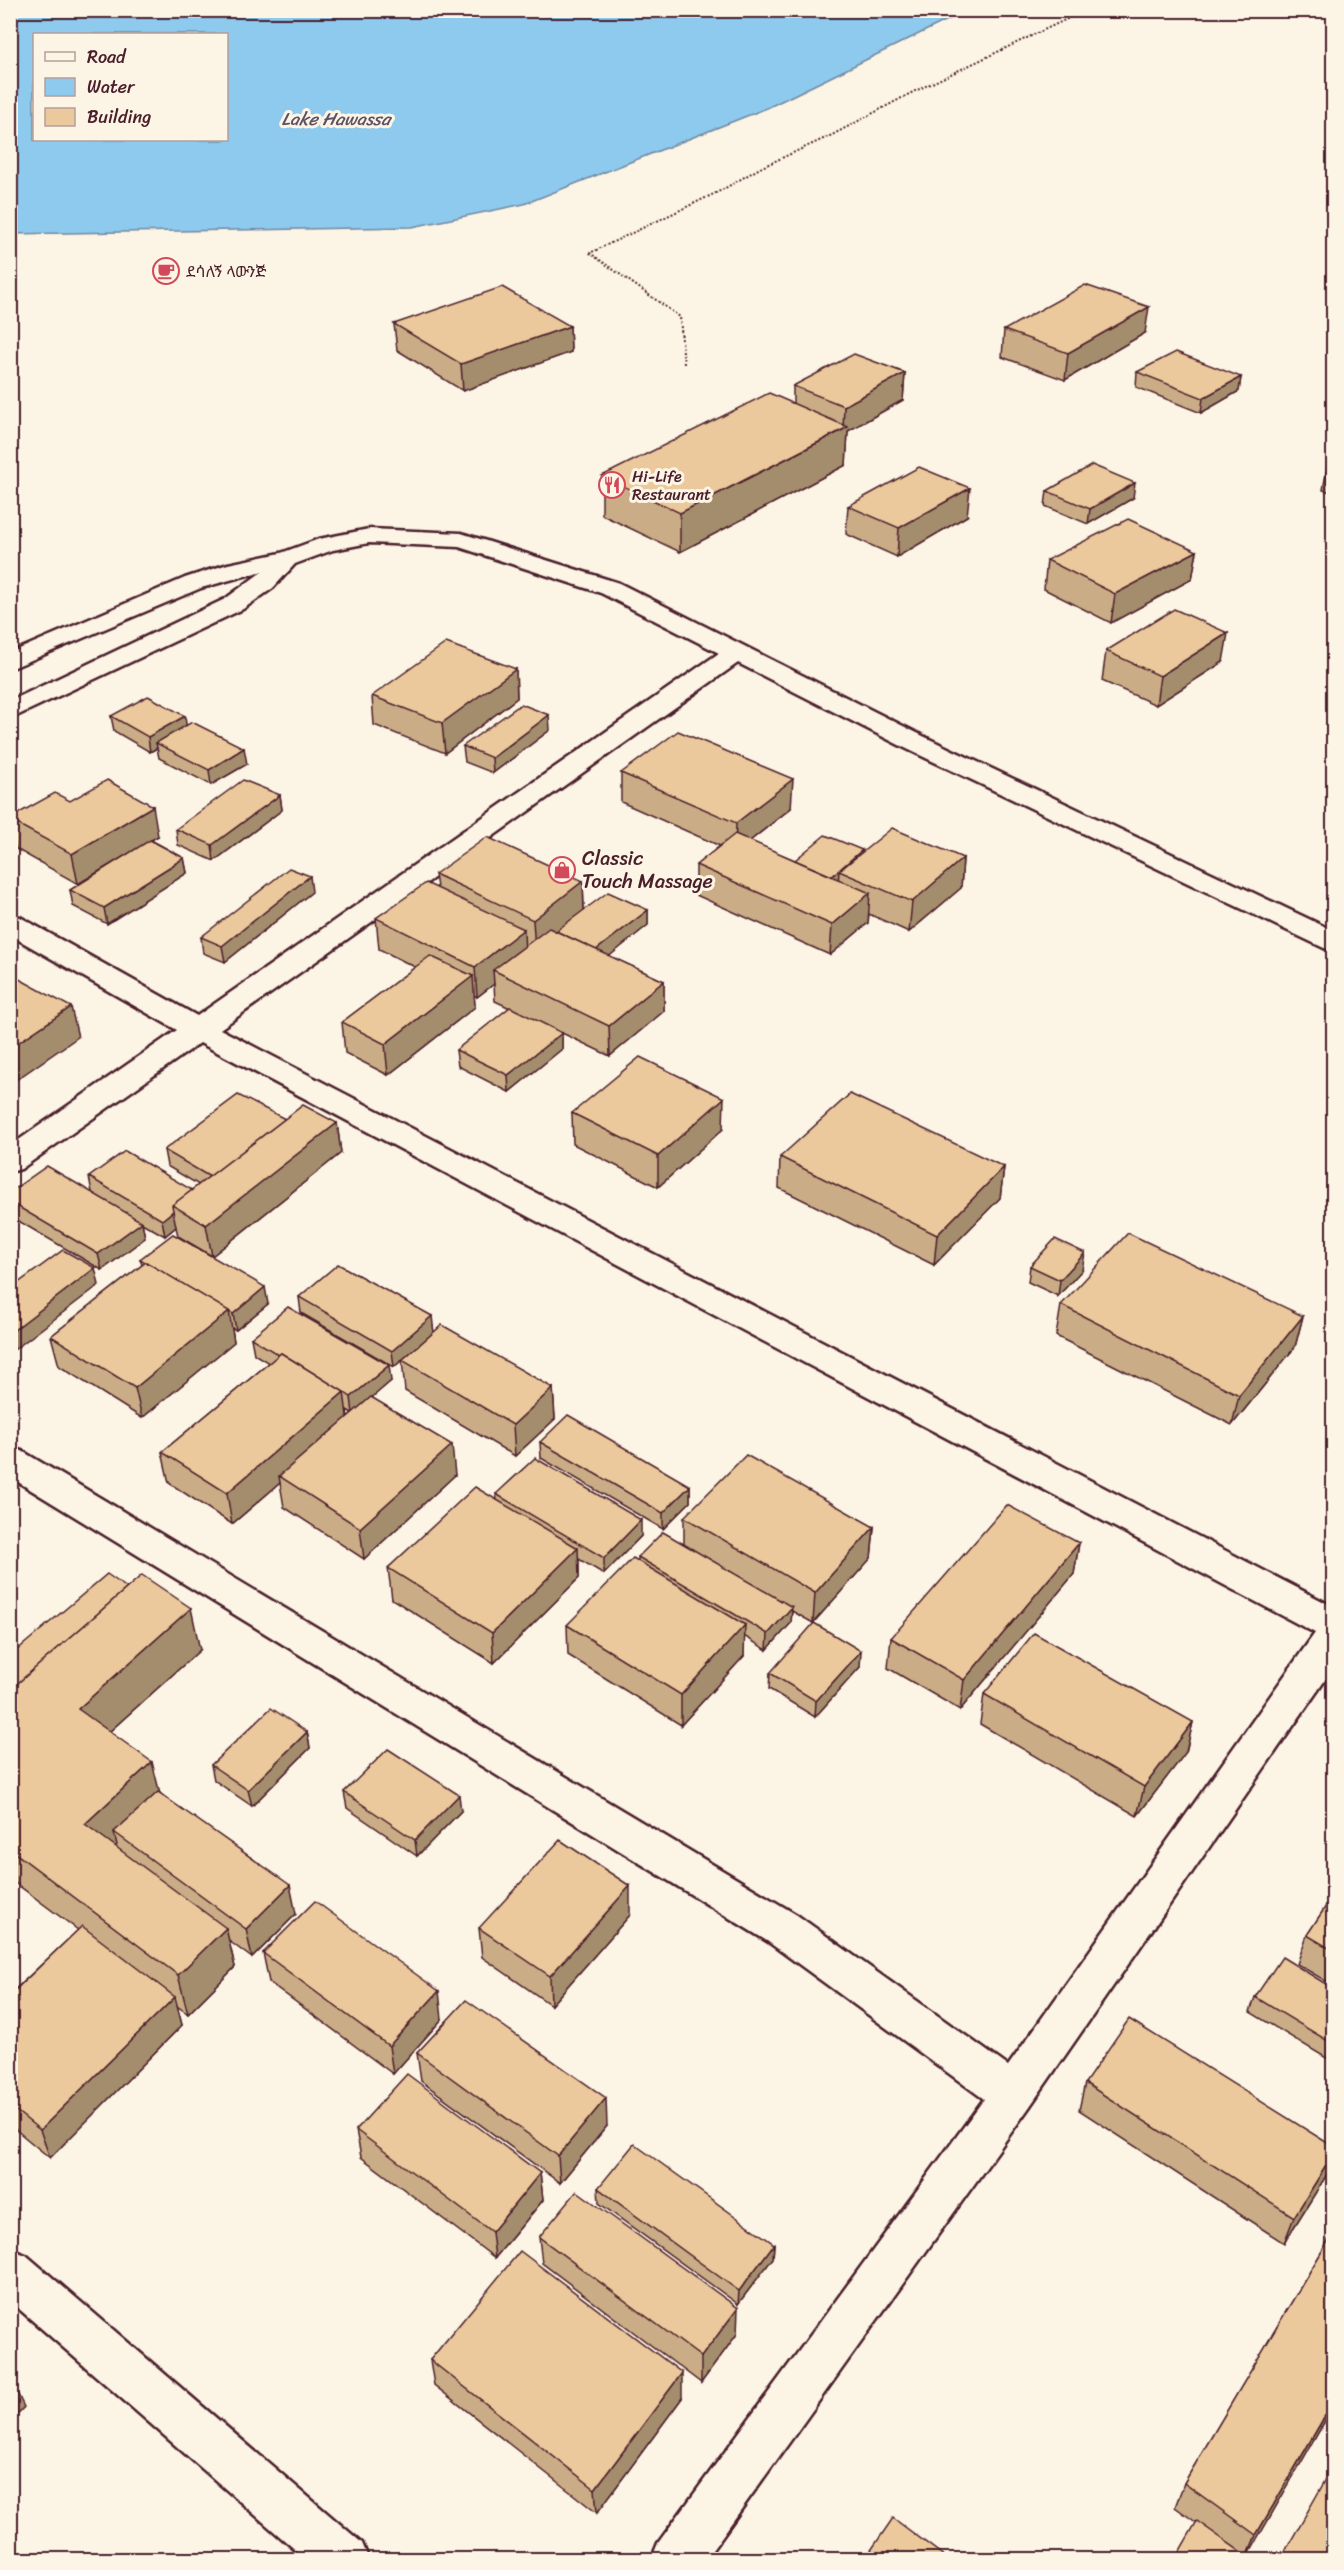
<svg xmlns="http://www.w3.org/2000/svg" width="1344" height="2570" viewBox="0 0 1344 2570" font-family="Sriracha,'Noto Sans Ethiopic',sans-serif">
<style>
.water{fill:#8dcaed;stroke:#72869f;stroke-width:1.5;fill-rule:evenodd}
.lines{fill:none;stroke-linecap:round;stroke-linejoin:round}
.minor-casing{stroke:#4a1f2b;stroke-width:5}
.path{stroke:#4a1f2b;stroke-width:2;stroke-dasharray:2 2;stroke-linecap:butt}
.minor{fill:#fcf5e5;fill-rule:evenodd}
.wall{fill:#caad86;stroke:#4a1f2b;stroke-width:1.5;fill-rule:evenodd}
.shaded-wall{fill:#a48d6d;stroke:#4a1f2b;stroke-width:1.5}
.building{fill:#ebc99c;stroke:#4a1f2b;stroke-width:1.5}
.labels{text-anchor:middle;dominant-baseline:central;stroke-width:6;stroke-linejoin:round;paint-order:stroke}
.far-poi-label{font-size:16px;fill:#4a1f2b;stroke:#fcf5e5;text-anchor:start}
.far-water-label{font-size:18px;font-style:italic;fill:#5e5265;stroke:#fcf5e5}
.poi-label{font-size:20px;fill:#4a1f2b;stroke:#fcf5e5;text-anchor:start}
</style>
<rect width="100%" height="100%" fill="#fcf5e5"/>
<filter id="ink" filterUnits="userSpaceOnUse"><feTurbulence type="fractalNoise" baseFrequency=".0167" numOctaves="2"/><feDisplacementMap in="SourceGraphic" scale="12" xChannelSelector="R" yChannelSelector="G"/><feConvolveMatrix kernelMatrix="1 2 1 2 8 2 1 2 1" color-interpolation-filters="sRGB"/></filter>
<g filter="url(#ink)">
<path class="water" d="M10,11l1,-1 955,1 -199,97 -243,96 -112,23 -401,7zM34,34h192v106h-192z"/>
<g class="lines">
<defs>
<g id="minor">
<path d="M369,529l92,4 158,50 304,153 411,195v20l-10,-3 -419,-200 -167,-85 -518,366 1114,578v60l-306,442 -323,451h-54l7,-17 326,-444 -217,-158 -757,-464v-30l12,4 775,464 211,151 307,-433 -1115,-590 -179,126 -11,3v-26l167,-116 -167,-95v-20l10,2 177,99 522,-363 -118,-60 -142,-46 -90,-4 -36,7 -38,14 -22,24 -30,21 -233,110v-18l215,-102 38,-28 -62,17 -191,81v-16l175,-75 43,-14 53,-11 38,-14z"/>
<path d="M10,2249l16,6 336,288 7,17h-62l-297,-259z"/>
</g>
</defs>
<use href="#minor" class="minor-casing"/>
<path class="path" d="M684,364l-4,-47 -90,-64 130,-62 42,-24 70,-32 81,-43 173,-82"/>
<use href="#minor" class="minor"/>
</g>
<g class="wall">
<path d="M394,324l176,2 1,26 -108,39 -66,-41z"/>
<path d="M1004,330l141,3 -80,47 -63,-23z"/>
<path d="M1137,372l104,5 -2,14 -38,22 -65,-26z"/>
<path d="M905,373l-2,27 -55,31 -2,34 -166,87 -78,-37v-39l191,-73v-17z"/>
<path d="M1334,458v35l-11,-3 5,-28z"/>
<path d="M1047,491l86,7 -45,26 -43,-18z"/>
<path d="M848,506l119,10 -70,41 -51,-23z"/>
<path d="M1197,551l-5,28 -81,44 -67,-34 3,-29z"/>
<path d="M1106,651l117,11 -67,43 -54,-24z"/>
<path d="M516,669l1,29 -72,55 -71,-28 -2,-29z"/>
<path d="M111,716l75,9 61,39 -36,21 -52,-27 -2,-10 -7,4 -36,-21z"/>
<path d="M550,730l-57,43 -28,-11 -2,-16z"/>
<path d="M621,773l170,35 -41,33 45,19 67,-8 101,6 -2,30 -52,44 -40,-18 -1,9 -38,32 -134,-60v-30l24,-19 -99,-44z"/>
<path d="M280,795l2,15 -68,51 -36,-16 -2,-16z"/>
<path d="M70,801l88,35 -7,4 33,18 3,15 -80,51 -34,-18 -3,-16 45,-28 -37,22 -62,-35 -6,-23v-8z"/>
<path d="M435,874l148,7 1,29h64v15l-39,31 55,25v30l-54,45 -48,-23v16l-53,43 -51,-26 -2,-16 54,-42 -15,-7 -1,-17 -17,13 -3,-2 1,12 -87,68 -43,-22 -3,-31 73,-55 -36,-18 -3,-31 61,-30z"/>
<path d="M312,892l-87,70 -22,-9 -2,-16z"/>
<path d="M572,1113l151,16 -65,58 -85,-43z"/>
<path d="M285,1119l52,4 4,30 -129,103 -34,-20 -2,-9 -11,9 -23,-13 3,15 -43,32 -92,-54v-24h82l-3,-15 103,13 7,-5 -32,-19 -3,-16z"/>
<path d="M780,1157l224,10 -4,31 -66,67 -155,-77z"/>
<path d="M140,1259l128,45 -32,26 -4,-2 2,14 -92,76 -83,-52 -8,-30 91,-71z"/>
<path d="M1030,1266l52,4 -24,26 -30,-14z"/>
<path d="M299,1297l135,36 119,55 2,31 -40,37 -110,-65 -3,-31 -8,7 -93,-54z"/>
<path d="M1061,1305l242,11 -8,31 -63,78 -176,-89z"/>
<path d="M251,1338l140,43 -19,16 83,78 -91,84 -80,-52 -4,-24 -48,41 -63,-41 -7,-31 107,-89 -15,-9zM347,1410l5,3 -4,4z"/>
<path d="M540,1442l150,44v16l-27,27 -122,-71z"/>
<path d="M496,1494l145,42 -37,38 -25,-15v19l-85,85 -102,-64 -4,-31 109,-68z"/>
<path d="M684,1517l190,10 -3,31 -58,65 -21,-12 -1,12 -24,27 -23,-14v20l-63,69 -113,-70 -1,-30 71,-64v-4l46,-13z"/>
<path d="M1079,1543l-5,31 -114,136 -72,-42 3,-30z"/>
<path d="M200,1650l-90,81 50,62 136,121 -44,44 -23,-17 6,26 -47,47 -11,-8 5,19 -132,133 -40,-33v-131l68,-64 -68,-51v-223z"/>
<path d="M860,1667l-45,50 -46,-28 1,-16z"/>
<path d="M984,1694l209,28 -7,30 -49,64 -157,-92z"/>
<path d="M307,1732l3,16 -58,58 -38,-26 -3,-15z"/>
<path d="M344,1792l117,19 -44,45 -70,-48z"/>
<path d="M1334,1894v92l-37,-22 10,-29z"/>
<path d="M630,1915l-79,90 -69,-48 -3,-29z"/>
<path d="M263,1953l179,66 -49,55 -124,-92z"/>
<path d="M1334,1989v60l-6,10 -78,-47 5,-15z"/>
<path d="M417,2053l190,73 -47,57 -139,-102z"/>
<path d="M1085,2083l241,93 -42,67 -205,-133z"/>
<path d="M356,2130l184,43 3,27 -48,58 -134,-101z"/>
<path d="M598,2188l176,56 -1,14 -35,46 -139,-101z"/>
<path d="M1334,2231v174l-87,151 -50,-33 -22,-16 9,-24z"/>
<path d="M539,2237l198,97 -36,49 -159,-120z"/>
<path d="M430,2360l252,38 -85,115 -163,-128z"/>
<path d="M1284,2553l50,6h-53z"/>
</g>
<g class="shaded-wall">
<path d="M1149,307l-4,26 -80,47 3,-27z"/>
<path d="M570,326l1,26 -108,39 -2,-27z"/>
<path d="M905,373l-2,27 -55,31 -2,34 -166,87v-39l163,-83 1,-24z"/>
<path d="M1241,377l-2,14 -38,22 2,-15z"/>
<path d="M1135,483l-2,15 -45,26 2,-15z"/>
<path d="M970,488l-3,28 -70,41 2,-29z"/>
<path d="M1197,551l-5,28 -81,44 4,-29z"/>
<path d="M1228,633l-5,29 -67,43 4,-29z"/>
<path d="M516,669l1,29 -72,55 -3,-30z"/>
<path d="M549,715l1,15 -57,43 -1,-15z"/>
<path d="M185,716l2,16 -31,11 1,5 -7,4 -2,-15z"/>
<path d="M244,748l3,16 -36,21 -2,-15z"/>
<path d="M793,779l-2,29 -56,45 1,-30z"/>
<path d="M280,795l2,15 -68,51 -2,-16z"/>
<path d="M153,806l5,30 -80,48 -6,-30z"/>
<path d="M862,850l-1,16 -22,5 -1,14 -7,-9z"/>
<path d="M184,858l3,15 -80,51 -3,-16z"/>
<path d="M963,858l-2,30 -52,44 3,-30z"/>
<path d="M310,876l2,16 -87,70 -3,-16z"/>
<path d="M583,881l1,31 -49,38 -2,-30z"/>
<path d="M870,893l-2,30 -38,32 2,-30z"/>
<path d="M648,910v15l-56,45 -1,-16z"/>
<path d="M524,929l1,30 -32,11 1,14 -17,13 -2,-30z"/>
<path d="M473,976l2,31 -87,68 -3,-31z"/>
<path d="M664,981v30l-54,45 -1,-30z"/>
<path d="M71,1007l7,30 -68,47v-36z"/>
<path d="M562,1033v16l-53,43 -1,-17z"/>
<path d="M724,1098l-1,31 -65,58v-31z"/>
<path d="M337,1123l4,30 -129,103 -6,-31z"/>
<path d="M1004,1167l-4,31 -66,67 3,-30z"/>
<path d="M173,1211l3,16 -11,9 -3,-16z"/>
<path d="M142,1222l3,16 -43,32 -4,-16z"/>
<path d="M1085,1253l-3,17 -24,26 2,-16z"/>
<path d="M95,1268l4,17 -89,68v-20z"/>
<path d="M265,1287l3,17 -32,26 -3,-16z"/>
<path d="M229,1311l5,31 -92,76 -7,-30z"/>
<path d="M432,1316l2,17 -40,34 -2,-16z"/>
<path d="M1303,1316l-8,31 -63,78 7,-30z"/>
<path d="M389,1365l2,16 -38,33 -2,-17z"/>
<path d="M553,1388l2,31 -40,37 -2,-31z"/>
<path d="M344,1392l4,31 -69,53 1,7 -48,41 -5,-31z"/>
<path d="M452,1445l3,30 -91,84 -4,-31z"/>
<path d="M690,1486v16l-27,27v-16z"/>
<path d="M641,1520v16l-37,38v-16z"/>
<path d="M874,1527l-3,31 -58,65 2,-30z"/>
<path d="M1079,1543l-5,31 -114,136 4,-30z"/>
<path d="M578,1548l1,30 -85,85 -2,-30z"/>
<path d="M792,1607l-1,16 -24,27 1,-16z"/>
<path d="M191,1608l9,42 -111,100 -11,-41z"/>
<path d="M745,1625l-1,31 -63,69v-30z"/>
<path d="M861,1651l-1,16 -45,50 1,-16z"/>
<path d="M1193,1722l-7,30 -49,64 7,-29z"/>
<path d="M307,1732l3,16 -58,58 -4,-16z"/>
<path d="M152,1762l10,40 -48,30 3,13 -21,19 -11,-40z"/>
<path d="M459,1795l2,16 -44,45 -2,-16z"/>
<path d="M290,1885l6,29 -44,44 -6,-29z"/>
<path d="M630,1886v29l-79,90 -1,-29z"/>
<path d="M226,1928l9,39 -47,47 -10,-39z"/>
<path d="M439,1991l3,28 -49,55 -4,-28z"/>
<path d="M175,1997l7,28 -132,133 -10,-28z"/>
<path d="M1334,2043v6l-6,10z"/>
<path d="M606,2098l1,28 -47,57 -2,-27z"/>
<path d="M1334,2153v3l-8,20 -42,67 10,-26z"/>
<path d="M540,2173l3,27 -48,58 -3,-26z"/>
<path d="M774,2244l-1,14 -35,46 1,-13z"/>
<path d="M738,2308l-1,26 -36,49v-26z"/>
<path d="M682,2373v25l-85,115 -2,-24z"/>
<path d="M12,2382l12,25 -14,15v-38z"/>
<path d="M1334,2400v5l-88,154 10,-24z"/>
</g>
<g class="building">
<path d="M1085,285l64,22 -81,46 -64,-23z"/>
<path d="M502,287l68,39 -109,38 -67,-40z"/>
<path d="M1176,352l65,25 -38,21 -66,-26z"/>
<path d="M854,354l51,19 -61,33 -51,-20z"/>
<path d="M769,393l79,34 -168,86 -78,-37z"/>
<path d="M1334,458v6l-6,-2z"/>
<path d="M1092,465l43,18 -45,26 -43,-18z"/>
<path d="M919,467l51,21 -71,40 -51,-22z"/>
<path d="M1128,519l69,32 -82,43 -68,-34z"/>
<path d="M1174,609l54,24 -68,43 -54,-25z"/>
<path d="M446,643l70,26 -74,54 -70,-27z"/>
<path d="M148,696l37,20 -37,21 -37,-21z"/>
<path d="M521,704l28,11 -57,43 -29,-12z"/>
<path d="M192,722l52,26 -35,22 -53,-27z"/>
<path d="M678,731l115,48 -57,44 -115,-50z"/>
<path d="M107,780l46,26 -81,48 -62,-34v-2l45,-25 15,8z"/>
<path d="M243,780l37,15 -68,50 -36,-16z"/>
<path d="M892,828l71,30 -51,44 -73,-31z"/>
<path d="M735,834l135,59 -38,32 -136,-60z"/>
<path d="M825,835l37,15 -30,26 -37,-16z"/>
<path d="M487,837l96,44 -50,39 -98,-46z"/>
<path d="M150,840l34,18 -80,50 -34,-18z"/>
<path d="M289,868l21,8 -88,70 -21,-9z"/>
<path d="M426,883l98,46 -49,38 -99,-49z"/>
<path d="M608,892l40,18 -52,40 -40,-19z"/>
<path d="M549,928l115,53 -55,45 -116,-56z"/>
<path d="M430,956l43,20 -88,68 -43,-22z"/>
<path d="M10,974l61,33 -61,41z"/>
<path d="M510,1007l52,26 -54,42 -52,-25z"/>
<path d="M640,1057l84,41 -66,58 -86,-43z"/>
<path d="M850,1094l154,73 -67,68 -157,-78z"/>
<path d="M238,1095l47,24 -75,58 -46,-27z"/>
<path d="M303,1105l34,18 -131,102 -34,-20z"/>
<path d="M125,1151l67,39 -20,15 1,6 -11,9 -73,-43z"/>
<path d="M47,1166l95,56 -44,32 -88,-52v-10z"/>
<path d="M1128,1233l175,83 -64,79 -178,-90z"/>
<path d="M173,1234l92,53 -32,27 -93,-55z"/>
<path d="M1055,1239l30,14 -25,27 -30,-14z"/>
<path d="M63,1250l32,18 -85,65v-44z"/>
<path d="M146,1262l83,49 -94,77 -84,-52z"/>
<path d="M338,1264l94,52 -40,35 -93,-54z"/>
<path d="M288,1307l101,58 -38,32 -6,-4 -1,-1 -63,-39 -2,2 -28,-17z"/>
<path d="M442,1325l111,63 -40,37 -111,-65z"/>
<path d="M281,1353l63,39 -117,101 -65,-41z"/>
<path d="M371,1397l81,48 -92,83 -81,-52z"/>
<path d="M568,1415l122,71 -27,27 -123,-71z"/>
<path d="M746,1455l128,72 -59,66 -131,-76z"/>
<path d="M535,1458l106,62 -37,38 -108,-64z"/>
<path d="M475,1487l103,61 -86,85 -104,-65z"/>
<path d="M1007,1505l72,38 -115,137 -73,-42z"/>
<path d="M663,1532l129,75 -24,27 -130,-77z"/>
<path d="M633,1558l112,67 -64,70 -114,-70z"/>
<path d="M107,1574l20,14 -117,102v-34z"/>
<path d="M142,1575l49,33 -113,101 74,53 -67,62 141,104 -48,47 -168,-126v-159z"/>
<path d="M814,1623l47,28 -45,50 -46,-28z"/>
<path d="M1034,1633l159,89 -49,65 -160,-93z"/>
<path d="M271,1708l36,24 -59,58 -37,-25z"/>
<path d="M388,1749l71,46 -44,45 -71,-48z"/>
<path d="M158,1792l132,93 -44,44 -132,-97z"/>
<path d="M560,1840l70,46 -80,90 -71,-48z"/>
<path d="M1334,1894v57l-27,-16z"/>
<path d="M315,1901l124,90 -50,55 -126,-93z"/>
<path d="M82,1926l93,71 -135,133 -30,-24v-111z"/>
<path d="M1282,1957l52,32 -1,55 -78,-47z"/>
<path d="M466,2000l140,98 -48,58 -141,-103z"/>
<path d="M1129,2019l205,128v6l-40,64 -209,-134z"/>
<path d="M407,2074l133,99 -48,59 -136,-102z"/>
<path d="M634,2144l140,100 -35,47 -141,-103z"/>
<path d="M577,2191l161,117 -37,49 -162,-120z"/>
<path d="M1334,2231v169l-78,135 -72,-52z"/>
<path d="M520,2251l162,122 -87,116 -165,-129z"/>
<path d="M1334,2465v94h-41l-9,-6z"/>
<path d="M893,2518l55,41h-83z"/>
<path d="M1197,2521l54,38h-76z"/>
</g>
</g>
<defs>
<symbol id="cafe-ring" viewBox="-11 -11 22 22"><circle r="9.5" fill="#fcf5e5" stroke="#d1495b" stroke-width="1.5"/><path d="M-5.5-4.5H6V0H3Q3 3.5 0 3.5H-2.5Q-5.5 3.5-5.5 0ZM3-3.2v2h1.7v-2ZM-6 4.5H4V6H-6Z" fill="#d1495b"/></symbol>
<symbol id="restaurant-ring" viewBox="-11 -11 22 22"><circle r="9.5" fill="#fcf5e5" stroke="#d1495b" stroke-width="1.5"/><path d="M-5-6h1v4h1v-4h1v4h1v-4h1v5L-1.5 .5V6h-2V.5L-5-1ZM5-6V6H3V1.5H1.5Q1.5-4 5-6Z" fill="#d1495b"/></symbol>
<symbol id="shop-ring" viewBox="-11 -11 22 22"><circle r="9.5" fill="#fcf5e5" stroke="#d1495b" stroke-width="1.5"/><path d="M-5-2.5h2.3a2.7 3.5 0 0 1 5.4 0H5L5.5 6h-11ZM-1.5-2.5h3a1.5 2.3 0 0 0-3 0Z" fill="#d1495b"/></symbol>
</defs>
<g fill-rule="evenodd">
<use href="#cafe-ring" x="151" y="256" width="30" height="30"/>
<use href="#restaurant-ring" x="597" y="470" width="30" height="30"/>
<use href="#shop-ring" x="547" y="855" width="30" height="30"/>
</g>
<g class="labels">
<g class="far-poi-label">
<text x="186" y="271">ደሳለኝ ላውንጅ</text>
<text x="632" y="476">Hi-Life<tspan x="632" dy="18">Restaurant</tspan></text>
</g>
<g class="far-water-label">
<text x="336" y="119">Lake Hawassa</text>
</g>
<g class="poi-label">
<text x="582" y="858">Classic<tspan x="582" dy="23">Touch Massage</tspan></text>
</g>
</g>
<rect width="1344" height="2570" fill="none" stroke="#fcf5e5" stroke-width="36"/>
<rect x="18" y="18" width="1308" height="2534" fill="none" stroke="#4a1f2b" stroke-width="2" filter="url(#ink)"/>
<rect x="33" y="33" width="195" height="108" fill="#fcf5e5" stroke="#b59f9b" stroke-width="1.5"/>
<rect x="45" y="52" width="30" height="9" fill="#fcf5e5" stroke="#b59f9b" stroke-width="1.5"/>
<text x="87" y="63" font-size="18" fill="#4a1f2b">Road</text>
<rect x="45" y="78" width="30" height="18" fill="#8dcaed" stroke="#b59f9b" stroke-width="1.5"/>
<text x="87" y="93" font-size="18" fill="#4a1f2b">Water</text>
<rect x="45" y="108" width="30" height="18" fill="#ebc99c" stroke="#b59f9b" stroke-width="1.5"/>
<text x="87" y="123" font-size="18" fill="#4a1f2b">Building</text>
</svg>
